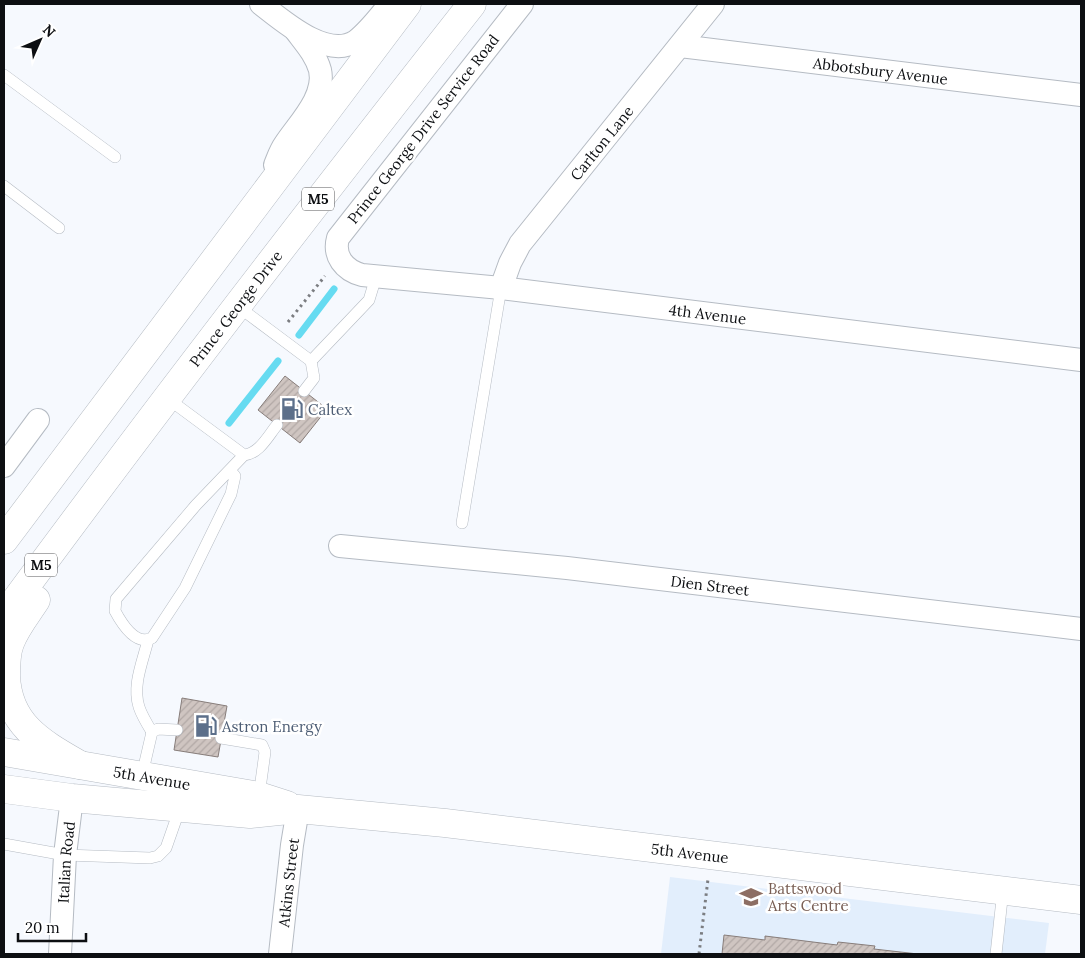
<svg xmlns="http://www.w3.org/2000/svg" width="1085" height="958" viewBox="0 0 1085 958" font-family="Lora,serif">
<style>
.built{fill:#e2eefc}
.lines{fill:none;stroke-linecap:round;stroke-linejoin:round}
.stream{stroke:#66dbf1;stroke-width:7}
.building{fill:url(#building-hatch);stroke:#877d7a}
.lane-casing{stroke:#b5bbc3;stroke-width:12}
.street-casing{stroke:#b5bbc3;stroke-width:24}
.secondary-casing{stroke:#b5bbc3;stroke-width:29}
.primary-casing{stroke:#b5bbc3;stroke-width:29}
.path{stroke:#7b7d81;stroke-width:3;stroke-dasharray:2.5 4;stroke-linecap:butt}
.lane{stroke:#fff;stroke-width:11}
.street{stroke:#fff;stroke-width:22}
.secondary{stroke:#fff;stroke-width:28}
.primary{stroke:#fff;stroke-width:28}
.labels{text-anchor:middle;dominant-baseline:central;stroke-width:5;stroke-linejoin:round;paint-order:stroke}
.shield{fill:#fff;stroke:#565759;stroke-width:1}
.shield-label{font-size:14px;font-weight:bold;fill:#0d0f12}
.street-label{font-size:15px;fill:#0d0f12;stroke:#fff}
.service-label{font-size:15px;fill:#4e5e75;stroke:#fff;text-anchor:start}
.education-label{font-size:15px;fill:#785e54;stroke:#fff;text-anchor:start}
</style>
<defs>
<pattern id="building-hatch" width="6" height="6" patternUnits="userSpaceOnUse" patternTransform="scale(1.25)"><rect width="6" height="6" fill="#cfc5c1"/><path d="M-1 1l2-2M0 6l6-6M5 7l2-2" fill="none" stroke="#b1a8a5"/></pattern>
</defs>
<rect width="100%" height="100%" fill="#f6f9fe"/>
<path class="built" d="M670,877l379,46 -4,31h-384z"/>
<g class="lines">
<g class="stream">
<path d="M299,335l35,-46"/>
<path d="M229,423l49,-62"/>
</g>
</g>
<g class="building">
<path d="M285,376l42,33 -27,34 -42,-33z"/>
<path d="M182,698l45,8 -9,51 -44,-7z"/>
<path d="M724,935l41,5v-4l72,9 1,-3 37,4 -1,3 44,5h-196z"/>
</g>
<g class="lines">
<defs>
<g id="lane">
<path d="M4,75l111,82"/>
<path d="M4,186l55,42"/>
<path d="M236,305l75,56 3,17 -10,13"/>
<path d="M311,361l58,-61 7,-23"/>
<path d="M167,398l77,57c15,-1 24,-19 33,-30"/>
<path d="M230,470l5,6 -4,18 -46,94 -33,50c-16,8 -30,-14 -37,-27l1,-12 80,-94 48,-50"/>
<path d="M462,523l39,-235"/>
<path d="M148,640c-5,21 -16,45 -9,67 3,9 8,17 13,25"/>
<path d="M221,738l41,7 3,7 -6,44"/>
<path d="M142,775l10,-43 6,-3 19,1"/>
<path d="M4,844l61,11 85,3 8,-2 8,-8 14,-40"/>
<path d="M996,954l7,-64"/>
</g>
<g id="street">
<path d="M261,4c22,17 66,56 95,37 13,-10 24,-25 34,-37"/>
<path id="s1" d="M522,4l-184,234c-5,18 6,32 24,37l139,13 580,72"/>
<path id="s2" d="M680,46l401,49"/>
<path d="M275,165c3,-7 5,-14 10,-21 13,-20 41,-47 35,-74 -4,-15 -15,-27 -24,-39"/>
<path id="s3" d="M501,288l9,-25 10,-19 193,-240"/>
<path d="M4,466l34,-46"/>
<path id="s4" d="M340,546l227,22 514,61"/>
<path id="s5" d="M60,954l5,-99 7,-57"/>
<path id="s6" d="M280,954l12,-109 6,-36"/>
</g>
<g id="secondary">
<path id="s7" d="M4,752l255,44 28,9"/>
<path id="s8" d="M4,789l68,9 178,16 48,-5 147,14 636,77"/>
</g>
<g id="primary">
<path d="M4,540l403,-536"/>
<path d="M36,600c-9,14 -20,27 -26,43 -4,10 -4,22 -4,33 2,49 36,67 74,89"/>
<path id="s9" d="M4,616c152,-207 309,-410 468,-612"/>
</g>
</defs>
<use href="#lane" class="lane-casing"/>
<use href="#street" class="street-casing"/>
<use href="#secondary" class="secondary-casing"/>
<use href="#primary" class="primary-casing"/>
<g class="path">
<path d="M288,322l37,-46"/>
<path d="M699,954l9,-75"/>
</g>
<use href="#lane" class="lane"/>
<use href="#street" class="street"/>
<use href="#secondary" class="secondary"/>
<use href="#primary" class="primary"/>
</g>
<defs>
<symbol id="fuel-bare" viewBox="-9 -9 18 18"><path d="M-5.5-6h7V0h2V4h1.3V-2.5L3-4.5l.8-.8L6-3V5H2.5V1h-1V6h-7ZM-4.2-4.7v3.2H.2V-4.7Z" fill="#5c6f8a" stroke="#fff" stroke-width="2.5" paint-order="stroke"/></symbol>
<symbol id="school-bare" viewBox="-9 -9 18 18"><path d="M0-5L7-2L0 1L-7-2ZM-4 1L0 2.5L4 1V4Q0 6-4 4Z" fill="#8d6e63" stroke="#fff" stroke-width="2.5" paint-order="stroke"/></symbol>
</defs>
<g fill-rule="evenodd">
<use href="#fuel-bare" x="276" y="393" width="32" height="32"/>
<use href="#fuel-bare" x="190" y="710" width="32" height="32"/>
<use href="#school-bare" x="735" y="881" width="32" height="32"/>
</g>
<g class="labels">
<g class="shield">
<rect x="302" y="187.5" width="32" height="23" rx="4"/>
<rect x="25" y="553.5" width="32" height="23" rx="4"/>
</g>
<g class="shield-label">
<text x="318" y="199">M5</text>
<text x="41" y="565">M5</text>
</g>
<g class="street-label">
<text stroke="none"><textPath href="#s2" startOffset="202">Abbotsbury Avenue</textPath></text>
<text transform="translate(423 129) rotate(-52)">Prince George Drive Service Road</text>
<text stroke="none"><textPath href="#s3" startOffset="178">Carlton Lane</textPath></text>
<text stroke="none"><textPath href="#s9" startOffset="385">Prince George Drive</textPath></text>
<text stroke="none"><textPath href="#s1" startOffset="695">4th Avenue</textPath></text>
<text stroke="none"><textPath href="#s4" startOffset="372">Dien Street</textPath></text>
<text stroke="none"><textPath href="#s7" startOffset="150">5th Avenue</textPath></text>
<text stroke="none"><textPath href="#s8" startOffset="690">5th Avenue</textPath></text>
<text stroke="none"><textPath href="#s5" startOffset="92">Italian Road</textPath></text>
<text stroke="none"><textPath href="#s6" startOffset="72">Atkins Street</textPath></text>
</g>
<g class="service-label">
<text x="308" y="409">Caltex</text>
<text x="222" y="726">Astron Energy</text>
</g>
<g class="education-label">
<text x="768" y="888">Battswood<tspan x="768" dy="17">Arts Centre</tspan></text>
</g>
</g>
<rect width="1085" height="958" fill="none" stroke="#0d0f12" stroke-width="10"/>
<g transform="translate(40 40) rotate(45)" stroke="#ffffff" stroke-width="4" paint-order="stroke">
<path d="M0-4L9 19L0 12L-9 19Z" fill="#0d0f12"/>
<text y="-8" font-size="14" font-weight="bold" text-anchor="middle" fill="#0d0f12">N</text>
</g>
<path d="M18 933v8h68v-8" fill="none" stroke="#0d0f12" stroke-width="2.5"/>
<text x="25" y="933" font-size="15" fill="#0d0f12" stroke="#ffffff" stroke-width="4" paint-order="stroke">20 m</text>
</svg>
